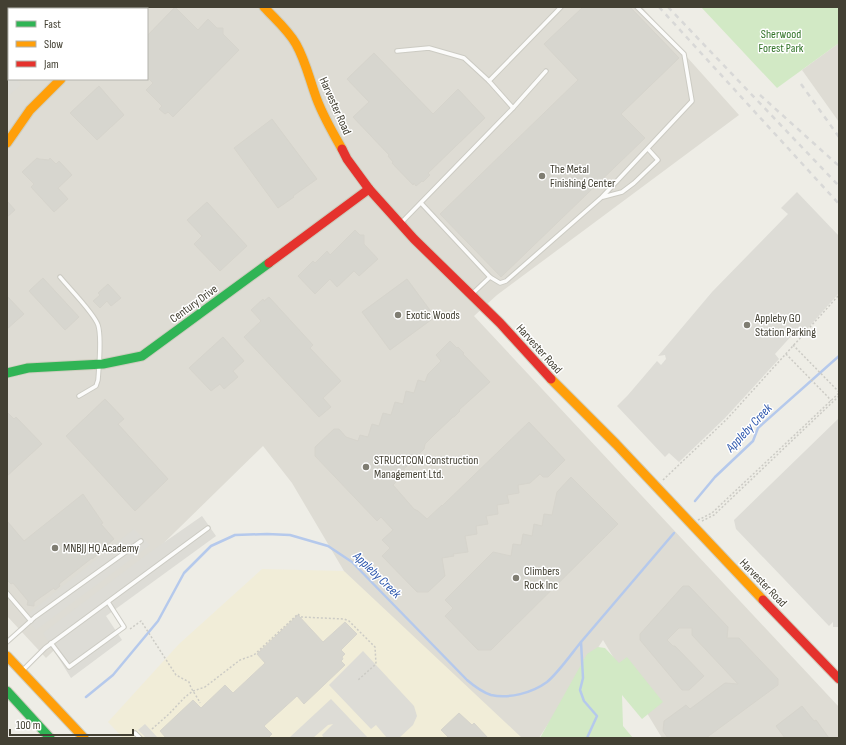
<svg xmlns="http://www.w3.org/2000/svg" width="846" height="745" viewBox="0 0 846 745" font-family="'Sofia Sans Condensed',sans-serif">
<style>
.commercial{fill:#f1edd8}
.industrial{fill:#dedcd4;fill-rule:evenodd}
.green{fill:#d2e9c5}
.parking{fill:#dddcd6}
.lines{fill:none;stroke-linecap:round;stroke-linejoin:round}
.stream{stroke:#b5c9ec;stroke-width:2.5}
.building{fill:#d7d6cf;stroke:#d6d4cc}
.lane-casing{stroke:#cccbc3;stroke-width:5.5}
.street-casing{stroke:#cccbc3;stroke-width:9}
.fast-casing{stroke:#cecdbe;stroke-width:11}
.slow-casing{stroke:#cecdbe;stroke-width:11}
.jam-casing{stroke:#cecdbe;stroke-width:11}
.path{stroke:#cccbc5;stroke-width:1.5;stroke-dasharray:2 2;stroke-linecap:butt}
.lane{stroke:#fcfcfb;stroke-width:3.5}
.street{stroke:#fcfcfb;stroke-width:7}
.fast{stroke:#30b455;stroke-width:9}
.slow{stroke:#ff9f0a;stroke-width:9}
.jam{stroke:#e5322d;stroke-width:9}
.rail{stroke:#d8d8d7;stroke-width:2.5;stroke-dasharray:5 5;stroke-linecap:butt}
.poi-dot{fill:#7f7d72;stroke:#fff;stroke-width:1.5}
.labels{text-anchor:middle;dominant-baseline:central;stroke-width:3;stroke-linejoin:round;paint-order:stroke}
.park-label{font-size:12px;fill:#317327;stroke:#fff}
.street-label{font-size:12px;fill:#434033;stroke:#fff}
.poi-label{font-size:12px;fill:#434033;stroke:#fff;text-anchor:start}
.water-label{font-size:13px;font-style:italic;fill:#2d57ad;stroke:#fff}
</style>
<rect width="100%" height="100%" fill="#eeede6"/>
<path class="commercial" d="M262,569l82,2 113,98 66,69h-400l-15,-16 71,-78z"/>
<g class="industrial">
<path d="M7,7h635l97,108 -242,180 -23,21 365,391v31h-177l-59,-98 -64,98h-17l-178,-167 -52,-88 -29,-37 -217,212 -39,-42zM9,9h138v70h-138z"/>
<path d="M839,43v79l-37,-52z"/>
</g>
<g class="green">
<path d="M701,7h138v36l-62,45z"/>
<path d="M598,647l7,1 14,15 8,-6 36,45 -21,17 -20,-24 1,31 10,12h-93l47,-84z"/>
</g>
<g class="parking">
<path d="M7,70l2,2v7h7l5,6 -12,10 -2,-2z"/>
<path d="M797,192l42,44v57l-39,44 -6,-4 -19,21 4,5 -54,59 -46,44 -10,-9 -4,4 -48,-51 11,-11 29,-34 4,4 5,-6 -1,-4 -7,1 54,-64 76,-78 -7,-6z"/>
<path d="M839,418v209h-6v-5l-4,4 -93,-97 -2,-9z"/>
<path d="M202,516l14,20 -110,80 16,24 -51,38 -28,-45 103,-78z"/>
<path d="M134,529l16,16 -114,85 -12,-13z"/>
<path d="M363,651l51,55 3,10 -4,9 -14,13h-12l-11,-13 -5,4 -42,-44z"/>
<path d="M331,699l37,39h-44l-2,-3 11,-11 -5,1 -15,13h-24z"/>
<path d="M145,724l13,14h-12l-8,-8z"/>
</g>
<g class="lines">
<g class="stream">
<path d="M695,501l20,-24 38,-36 5,-13 81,-72"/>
<path d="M86,697l27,-22 45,-54 26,-48 27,-27 24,-11 32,-1 23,1 38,11 24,16 115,118c7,6 15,12 24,15 18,4 41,-2 56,-13 11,-9 25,-29 34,-40"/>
<path d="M587,738l10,-22 -13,-15 -4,-11 3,-12 -2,-36 93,-109"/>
</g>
</g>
<g class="building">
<path d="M175,7l23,23 10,-11 9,9h6v6l16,16 -66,67 -5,-5 -3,2 -6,-5 3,-3 -16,-16 7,-7 -6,-6v-41z"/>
<path d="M583,7h47l49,51 -58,56 24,24 -144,139 -61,-63 138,-134 -34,-36z"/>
<path d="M374,53l59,61 25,-25 27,29 -57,55 2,2 -7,7 -1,-1 -6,5 -2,-3 -1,2 -21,-22 1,-1 -5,-6 1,-1 -36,-38 16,-15 -22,-23z"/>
<path d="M99,86l25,29 -27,25 -27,-27z"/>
<path d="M272,119l45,60 -24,17 1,1 -16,11 -44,-60z"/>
<path d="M37,158l2,1 10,1 1,-2 6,6 3,-3 13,14 -14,13 10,11 -14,13 -23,-25 3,-3 -12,-12z"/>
<path d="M7,201l8,9 -8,7z"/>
<path d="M207,202l40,44 -27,25 -26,-27 8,-8 -15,-16z"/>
<path d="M355,230l5,5h4v9l14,15 -19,17 -5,-5 -17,16 -7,-8 -15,15 -17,-18 15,-15 2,2 12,-12 3,4z"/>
<path d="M43,278l36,39 -14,13 -36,-39z"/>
<path d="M407,279l28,38 -45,33 -28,-38z"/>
<path d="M108,284l13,14 -10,8 -4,-5 -7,7 -7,-7 7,-6 -2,-2z"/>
<path d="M7,296l17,18 -17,15z"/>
<path d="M269,297l44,48 -3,3 31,33 -18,17 8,9 -12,10 -75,-80 17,-16 -10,-11 12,-11 1,2z"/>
<path d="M223,337l21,24 -11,10 5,6 -14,12 -4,-5 -9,7 -22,-23z"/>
<path d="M450,341l7,7 1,-1 6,6 -1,1 27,28 -31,28 1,1 -6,6h-1l-17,16 -11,11 -1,5 -20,20v5l-11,11 21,24 4,2 9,8 15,-14v1l87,-84 36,38 -17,17h-5l-3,-3 -10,9 -12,2 1,8 -12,2 2,8 -12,2 1,9 -12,2 2,8 -12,2 1,8 -12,2 3,16 -15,2 1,2 -12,2 3,18 -17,16h-11l-35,-36 8,-8 -8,-8 11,-10 -12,-13 -4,4 -62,-65v-9l19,-18h5l7,8 12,4 2,-6 8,2 4,-13 7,2 4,-13 8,2 4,-13 8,2 3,-13 8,2 4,-13 7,2 3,-8 13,-13 -5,-6z"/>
<path d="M105,399l19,20 -6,5 50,55 -33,32 -69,-75z"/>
<path d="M7,412l7,7 2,-2 26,27 -35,32z"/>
<path d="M571,477l47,47 -127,126h-13l-33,-34 8,-8 -8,-8 48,-48 18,4 2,-12 8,1 2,-11 9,2 2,-12 8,2 2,-12 8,1 5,-23z"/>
<path d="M83,494l20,29 -2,1 13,15 -13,11 1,1 -10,8v-1l-33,26 1,2 -5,4 -1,-2 -20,14v4l-7,-1 1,-4 -15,-18 -2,1 -4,-4v-59l17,20z"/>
<path d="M683,586h6l39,41 -1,11h12l39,41v6l-72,53h-38l-5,-7 1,-10 22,-16 4,4 35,-26 13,1 -46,-49v-7h-13l-12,12 6,6h2l29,30 -15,14h-7l-42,-50v-6z"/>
<path d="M298,615l25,27 22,-20 12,12 -16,16 4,4 -3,3 1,2 -2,2 4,4 -41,39 -7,-8 -33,30 8,8 -4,4h-102l-6,-7 33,-31 8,8 24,-23 8,8 32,-30 -8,-9z"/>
<path d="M802,706l12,15 2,-1 13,18h-44l-9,-12z"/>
<path d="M459,713l13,12 2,-2 14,15h-39l-8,-8z"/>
</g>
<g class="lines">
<defs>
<g id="lane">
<path d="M397,51l32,-3 35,10 25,23"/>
<path d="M513,108l33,-37"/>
<path d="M603,197l19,-5 12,-9 24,-23 -10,-11"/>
<path d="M421,203l69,74"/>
<path d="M401,223l112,-115 -24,-27 72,-74"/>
<path d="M60,277c9,11 34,36 38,48 4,12 1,41 0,55l-2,6 -17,10"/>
<path d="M472,294l18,-17 10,6 6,-2 96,-84 90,-96 -8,-47 -47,-47"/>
<path d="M7,593l24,28"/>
<path d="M7,642l28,-25 106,-76"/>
<path d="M51,643l18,24 55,-40 -16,-25"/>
<path d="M22,671l23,-23 163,-120"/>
<path d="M135,733l5,5"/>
</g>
<path id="street" d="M118,9l1,-2"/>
<g id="fast">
<path d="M7,373l21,-5 75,-4 39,-8 127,-93"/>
<path d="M7,691l43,47"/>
</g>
<g id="slow">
<path d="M264,7c11,12 24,23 32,37 9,16 13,33 19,50 6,19 17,37 27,55"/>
<path d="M7,143l23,-33 31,-31"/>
<path d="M551,379l65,65 147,156"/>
<path d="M7,656l77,82"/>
</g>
<g id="jam">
<path d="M342,149l5,10 22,30 45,50 86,84 51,56"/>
<path d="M269,263l100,-74"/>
<path d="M763,600l76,79"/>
</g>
</defs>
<use href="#lane" class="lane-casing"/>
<use href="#street" class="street-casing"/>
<use href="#fast" class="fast-casing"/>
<use href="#slow" class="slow-casing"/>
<use href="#jam" class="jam-casing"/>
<g class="path">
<path d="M793,345l46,47"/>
<path d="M786,354l42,43 3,4"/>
<path d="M663,480l64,-61 112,-124"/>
<path d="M698,520l14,-7 127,-120"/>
<path d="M702,521l12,-6 125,-119"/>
<path d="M130,629l11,-8 35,54 13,7c2,8 8,14 11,21"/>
<path d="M152,729l17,-15 16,-17 8,-6 12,-4 35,-27 14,-5 44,-41 3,3 43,2 5,2 26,26 1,17 -18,16"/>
</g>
<use href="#lane" class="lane"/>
<use href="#street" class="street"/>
<use href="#fast" class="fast"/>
<use href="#slow" class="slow"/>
<use href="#jam" class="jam"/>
<g class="rail">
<path d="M659,7l180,197"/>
<path d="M668,7l171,179"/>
<path d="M801,84l38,53"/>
<path d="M760,95l79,71"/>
</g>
</g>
<g class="poi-dot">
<circle cx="542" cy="176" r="4"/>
<circle cx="398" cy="315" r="4"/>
<circle cx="747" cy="325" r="4"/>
<circle cx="366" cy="467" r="4"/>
<circle cx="55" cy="548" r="4"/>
<circle cx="516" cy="578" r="4"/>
</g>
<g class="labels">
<g class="park-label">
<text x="781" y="34">Sherwood<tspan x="781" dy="14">Forest Park</tspan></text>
</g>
<g class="street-label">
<text transform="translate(335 106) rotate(66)">Harvester Road</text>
<text transform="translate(194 304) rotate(-36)">Century Drive</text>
<text transform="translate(539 349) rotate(48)">Harvester Road</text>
<text transform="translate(763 583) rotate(46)">Harvester Road</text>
</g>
<g class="poi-label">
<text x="550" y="169">The Metal<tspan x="550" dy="14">Finishing Center</tspan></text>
<text x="406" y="315">Exotic Woods</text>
<text x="755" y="318">Appleby GO<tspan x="755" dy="14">Station Parking</tspan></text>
<text x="374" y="460">STRUCTCON Construction<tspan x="374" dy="14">Management Ltd.</tspan></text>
<text x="63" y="548">MNBJJ HQ Academy</text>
<text x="524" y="571">Climbers<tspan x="524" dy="14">Rock Inc</tspan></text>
</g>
<g class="water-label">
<text transform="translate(749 428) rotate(-47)">Appleby Creek</text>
<text transform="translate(377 575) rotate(44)">Appleby Creek</text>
</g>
</g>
<rect width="846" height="745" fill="none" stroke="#434033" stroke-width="16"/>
<rect x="8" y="8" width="140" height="72" fill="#ffffff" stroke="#b4b3ad"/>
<rect x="16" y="21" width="20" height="6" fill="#30b455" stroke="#b4b3ad"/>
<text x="44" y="28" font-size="12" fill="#434033">Fast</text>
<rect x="16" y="41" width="20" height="6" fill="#ff9f0a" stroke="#b4b3ad"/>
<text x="44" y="48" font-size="12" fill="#434033">Slow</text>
<rect x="16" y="61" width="20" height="6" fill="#e5322d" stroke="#b4b3ad"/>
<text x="44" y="68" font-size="12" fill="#434033">Jam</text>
<path d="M10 729v6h123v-6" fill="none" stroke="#434033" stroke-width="2"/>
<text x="16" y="729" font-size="12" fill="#434033" stroke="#ffffff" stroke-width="3" paint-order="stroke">100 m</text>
</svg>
